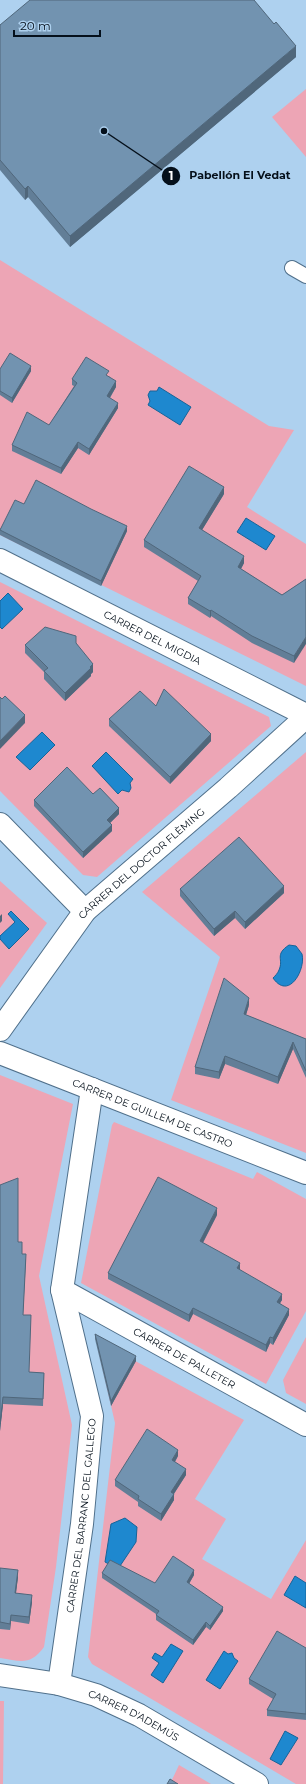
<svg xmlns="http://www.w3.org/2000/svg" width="306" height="1784" viewBox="0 0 306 1784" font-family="Montserrat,sans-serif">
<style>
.green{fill:#eda5b5}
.water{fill:#1e88cf;stroke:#166499}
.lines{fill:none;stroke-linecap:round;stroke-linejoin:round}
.lane-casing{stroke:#50708b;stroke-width:16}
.street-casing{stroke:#50708b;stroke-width:24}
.lane{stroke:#fff;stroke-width:14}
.street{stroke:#fff;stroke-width:22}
.wall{fill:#627e97}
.shaded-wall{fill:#50677b}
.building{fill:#7293b0;stroke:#50677b}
.labels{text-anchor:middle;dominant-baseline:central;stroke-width:3;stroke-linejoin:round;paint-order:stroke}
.street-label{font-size:10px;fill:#05101b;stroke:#aed1ef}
.leader{fill:none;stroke:#05101b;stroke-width:1.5}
.callout-dot{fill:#05101b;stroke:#aed1ef;stroke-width:1.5}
.mark-label{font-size:12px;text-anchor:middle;font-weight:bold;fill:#fff}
.callout-label{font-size:11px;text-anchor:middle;font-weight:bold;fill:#05101b;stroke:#aed1ef;stroke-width:3;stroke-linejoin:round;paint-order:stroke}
</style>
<rect width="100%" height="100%" fill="#aed1ef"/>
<g class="green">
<path d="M306,89v68l-34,-40z"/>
<path d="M0,260l269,166 25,4 -47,77 59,37v142l-306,-151z"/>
<path d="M0,582l269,135 2,9 -174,151 -14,-2 -83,-84z"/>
<path d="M306,752v401l-135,-53 49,-143 -78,-65z"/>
<path d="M0,881l47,42 -47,65z"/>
<path d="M0,1075l73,29 -34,172 33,149 -16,142 -12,80c-14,19 -23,14 -44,11z"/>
<path d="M114,1122l139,57 4,-7 49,27v112l-40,73 -185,-101 31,-158z"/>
<path d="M306,1337v67l-20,-11 -3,-13z"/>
<path d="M104,1344l140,76 -49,79 31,20 -24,40 69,40 35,-59v244h-10l-204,-120 -4,-7 27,-234 -17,-74z"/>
<path d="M0,1701h4l-1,83h-3z"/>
<path d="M179,1765l32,19h-41z"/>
</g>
<g class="water">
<path d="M159,387l32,20 -11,18 -32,-20 2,-4 -2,-6 2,-4h7z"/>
<path d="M246,518l29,18 -9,14 -29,-18z"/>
<path d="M8,593l15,16 -21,20 -2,-2v-26z"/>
<path d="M42,732l13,13 -25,25 -14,-13z"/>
<path d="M106,752l27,27 -3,4 1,5 -2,4 -7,-2 -4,4 -26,-28z"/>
<path d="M11,911l18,18 -20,20 -9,-10v-3l15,-14 -7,-8z"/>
<path d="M289,945l7,1c2,3 4,5 6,8 4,15 -13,47 -29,24 2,-2 5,-5 6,-8 5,-11 -5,-15 10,-25z"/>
<path d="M125,1518l12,9 -1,15 -18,27 -13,-7 6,-38z"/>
<path d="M295,1576l11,7v25l-22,-13z"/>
<path d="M171,1644l12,7 -20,32 -12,-8 8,-12 -7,-5 3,-5 7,4z"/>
<path d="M224,1651l4,3 4,-1 2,5 4,3 -18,28 -14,-9z"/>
<path d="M285,1731l13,7 -17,27 -11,-6z"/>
</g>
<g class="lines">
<defs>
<path id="lane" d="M292,268l14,8"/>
<g id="street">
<path id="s1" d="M0,560l306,155"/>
<path d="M0,824l85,87"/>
<path id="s2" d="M0,1030l85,-119 143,-123 78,-71"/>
<path id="s3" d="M0,1053l306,120"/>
<path id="s4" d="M62,1290l244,135"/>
<path id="s5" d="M0,1675l59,9 37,11 43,20 118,69"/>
<path id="s6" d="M59,1684l23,-160 10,-108 -30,-126 30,-201"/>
</g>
</defs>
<use href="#lane" class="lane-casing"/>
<use href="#street" class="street-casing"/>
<use href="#lane" class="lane"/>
<use href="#street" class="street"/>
</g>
<g class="wall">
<path d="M0,25l296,32 -226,190 -42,-50 -3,3 -25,-30z"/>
<path d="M0,369l31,2 -19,32 -12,-8z"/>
<path d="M109,376l7,11 -6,11 8,10 -29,47 -11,-7 -17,26 -49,-23v-6l37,-20 25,-39 -2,-1v-6z"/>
<path d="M224,494l-22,36 42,33 -3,6 41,26 24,-16 -12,84 -42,-20 -41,-27 -1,2 -22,-14v-6l10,-17 -54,-34v-7z"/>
<path d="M24,504l103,27 -26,55 -101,-51v-6z"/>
<path d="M76,643l17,29 -2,2v2l-26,25 -21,-22v-7l-19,-19v-8z"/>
<path d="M156,706l55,35 -41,43 -61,-58v-7z"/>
<path d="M93,794l26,20 -9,9 2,8 -29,27 -49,-52v-6z"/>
<path d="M180,889l104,4 -39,36 -10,-11 -21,18 -34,-40z"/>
<path d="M249,1005l-3,10 60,24v39l-13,-29 -15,35 -53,-20 -6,15 -24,-5v-7z"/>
<path d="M0,1185l22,69 4,6 -3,55 6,57 15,1 -1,33 -40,-2 -3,27z"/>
<path d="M217,1215l-14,28 79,57 -2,3 9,12 -16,30 -3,-2 -4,9 -73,-38 -4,8 -81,-43v-6z"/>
<path d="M95,1334l41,27 -25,45 -16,-67z"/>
<path d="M178,1456l-3,6 11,13 -12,19v6l-13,21 -23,-15v-4l-23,-16v-6z"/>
<path d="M0,1568l18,9 -2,16 16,9 -3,22 -18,-3 -1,9 -10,-1z"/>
<path d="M102,1573l53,10 39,-8 -5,9 34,27 -13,19 -4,-3 -13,18 -37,-25v-6l-54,-36z"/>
<path d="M306,1648v72l-39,-4v-6l6,-11 -24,-15v-5z"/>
</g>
<g class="shaded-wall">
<path d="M296,46v11l-226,190v-11z"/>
<path d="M28,186v11l-3,3v-11z"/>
<path d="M31,366v5l-19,32v-5z"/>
<path d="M116,381v6l-9,15v-6z"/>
<path d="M118,403v5l-29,47v-6z"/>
<path d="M78,442v6l-17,26v-6z"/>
<path d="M224,487v7l-25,41v-7z"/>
<path d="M127,526v5l-26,55v-5z"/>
<path d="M244,556v7l-6,11v-7z"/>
<path d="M211,610v6l-1,2v-7z"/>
<path d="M306,637v7l-12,19v-7z"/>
<path d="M93,664v8l-2,2v2l-26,25v-8z"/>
<path d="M25,715v8l-25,26v-8z"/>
<path d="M211,734v7l-41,43v-7z"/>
<path d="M119,808v6l-12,12v-6z"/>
<path d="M112,825v6l-29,27v-6z"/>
<path d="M284,886v7l-39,36v-7z"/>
<path d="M235,911v7l-21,18v-7z"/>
<path d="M2,914v7l-2,2v-7z"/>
<path d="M249,998v7l-5,16v-7z"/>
<path d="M293,1042v7l-15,35v-7z"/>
<path d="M225,1056v8l-6,15v-7z"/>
<path d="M217,1208v7l-17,33v-7z"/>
<path d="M240,1263v6l-3,5v-6z"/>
<path d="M282,1294v6l-5,8v-6z"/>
<path d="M193,1308v6l-4,8v-7z"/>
<path d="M289,1309v6l-16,30v-7z"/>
<path d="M270,1337v6l-4,9v-7z"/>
<path d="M136,1356v5l-25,45v-5z"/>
<path d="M3,1397v7l-3,27v-7z"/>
<path d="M178,1450v6l-6,10v-6z"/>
<path d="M186,1469v6l-15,23v-6z"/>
<path d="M174,1494v6l-13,21v-7z"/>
<path d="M18,1570v7l-3,23v-7z"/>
<path d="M194,1570v5l-7,12v-5z"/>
<path d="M32,1595v7l-3,22v-7z"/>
<path d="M223,1607v4l-13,19v-4z"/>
<path d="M11,1615v6l-1,9v-6z"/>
<path d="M206,1622v5l-13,18v-5z"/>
</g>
<g class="building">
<path d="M30,0h224l20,24 2,-2 20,24 -226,190 -42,-50 -3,3 -25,-29v-135z"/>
<path d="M10,353l21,13 -19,32 -12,-7v-22z"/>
<path d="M86,357l23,14 -3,4 10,6 -9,15 11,7 -29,46 -11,-7 -17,26 -49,-23 15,-33 22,13 28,-42 -5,-4z"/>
<path d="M189,466l35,21 -25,41 45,28 -6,11 44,28 24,-16v58l-12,19 -42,-20 -41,-26 -1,1 -22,-13 13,-22 -57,-36z"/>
<path d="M36,480l55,29 36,17 -26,55 -101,-51 15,-30 9,4z"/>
<path d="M45,627l31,9v7l17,21 -3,3 1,1 -26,25 -21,-22 4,-3 -23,-23z"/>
<path d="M164,689l47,45 -41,43 -61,-58 31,-28 16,15z"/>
<path d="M5,696l20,19 -25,26v-44l2,2z"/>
<path d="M67,767l26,27 7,-6 19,20 -12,12 5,5 -29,27 -49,-52z"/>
<path d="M239,837l45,49 -39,36 -10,-11 -21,18 -34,-40z"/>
<path d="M224,978l25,20 -5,16 62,25v32l-13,-29 -15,35 -53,-21 -6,16 -24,-5z"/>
<path d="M158,1177l59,31 -17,33 40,22 -3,5 45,26 -5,8 12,7 -16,29 -3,-1 -4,8 -73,-37 -4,7 -81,-42z"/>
<path d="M18,1178v64h4v12h4l-3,61h8l-2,57 15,1 -1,26 -40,-2 -3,27v-239z"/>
<path d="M95,1334l41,22 -25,45z"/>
<path d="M147,1429l31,21 -6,10 14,9 -15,23 3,2 -13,20 -23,-15 1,-3 -24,-16z"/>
<path d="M173,1556l21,14 -7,12 36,25 -13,19 -4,-4 -13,18 -37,-25 3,-4 -57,-38 8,-13 45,23z"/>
<path d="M0,1568l18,2 -3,23 17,2 -3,22 -18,-2 -1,9 -10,-2z"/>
<path d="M277,1631l29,17v66l-39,-4 9,-16 -27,-15z"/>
<path d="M170,1779l8,5h-11z"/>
</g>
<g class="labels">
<g class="street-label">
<text stroke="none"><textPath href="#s1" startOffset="171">CARRER DEL MIGDIA</textPath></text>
<text stroke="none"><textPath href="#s2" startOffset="220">CARRER DEL DOCTOR FLÈMING</textPath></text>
<text stroke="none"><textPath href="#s3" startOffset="164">CARRER DE GUILLEM DE CASTRO</textPath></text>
<text stroke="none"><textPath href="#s4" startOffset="140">CARRER DE PALLETER</textPath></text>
<text stroke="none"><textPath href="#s6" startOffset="170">CARRER DEL BARRANC DEL GALLEGO</textPath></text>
<text stroke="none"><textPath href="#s5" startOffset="141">CARRER D'ADEMÚS</textPath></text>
</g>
</g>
<path class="leader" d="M104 131L171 176"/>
<g class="callout-dot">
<circle cx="104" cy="131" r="4"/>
<circle cx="171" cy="176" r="10"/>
</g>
<g class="mark-label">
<text x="171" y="180">1</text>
</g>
<g class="callout-label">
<text x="240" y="179">Pabellón El Vedat</text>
</g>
<path d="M14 30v6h86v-6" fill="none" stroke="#05101b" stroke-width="2"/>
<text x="20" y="30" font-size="12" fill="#05101b" stroke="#aed1ef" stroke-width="3" paint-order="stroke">20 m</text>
</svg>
